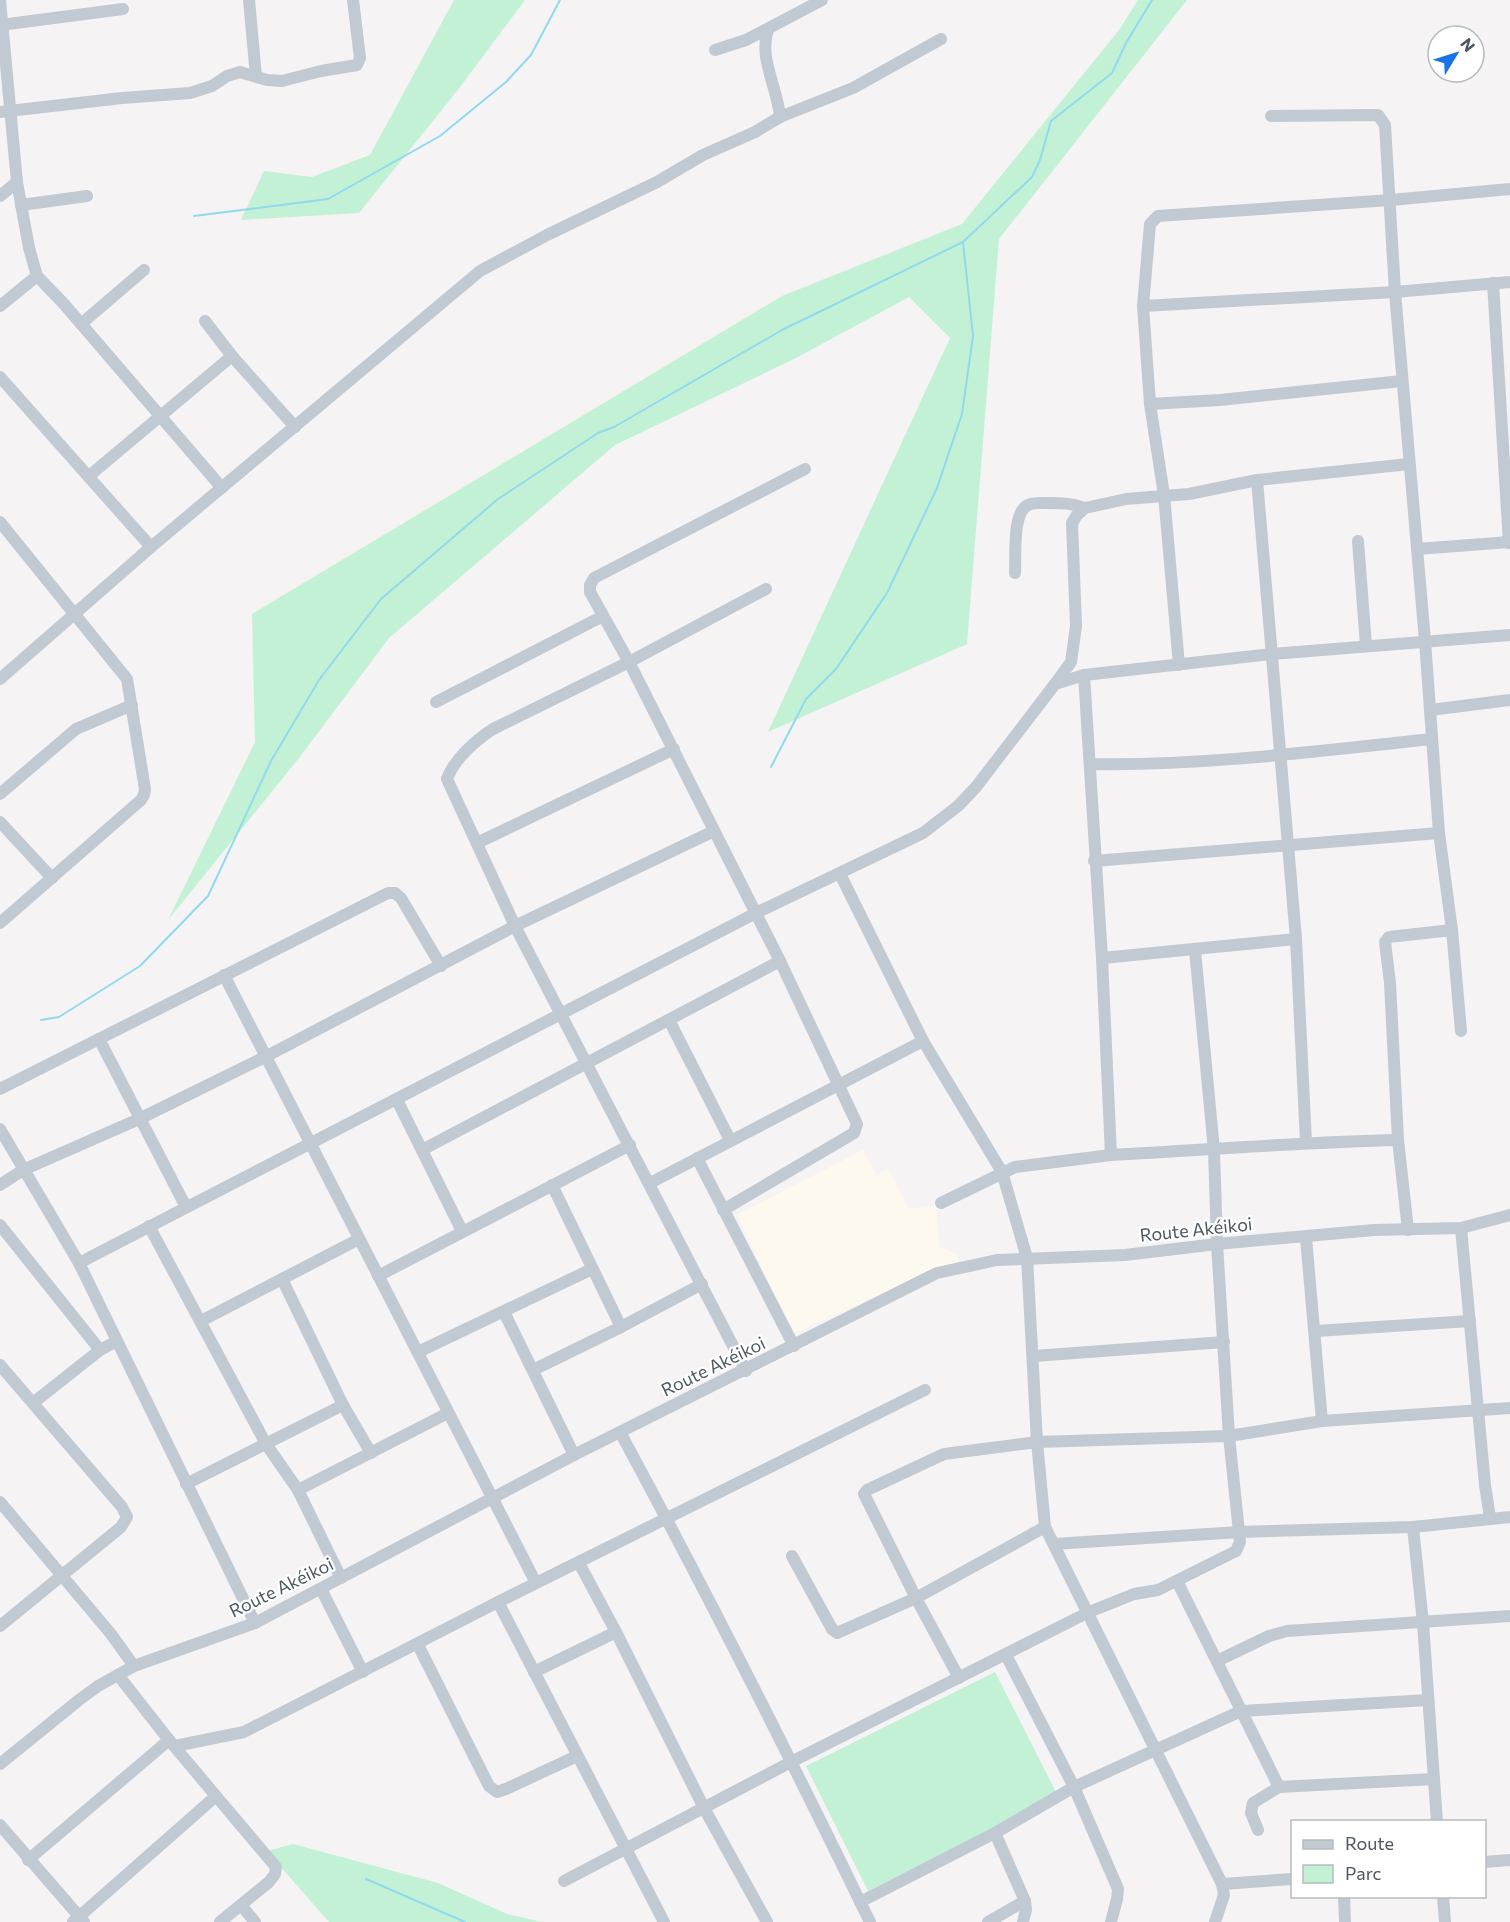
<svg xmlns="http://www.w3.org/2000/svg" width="1510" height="1922" viewBox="0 0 1510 1922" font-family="Commissioner,sans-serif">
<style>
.commercial{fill:#fdf9ef}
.green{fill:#c3f1d5}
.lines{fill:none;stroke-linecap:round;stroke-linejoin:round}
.stream{stroke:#90daee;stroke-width:2}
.minor{stroke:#c1cad2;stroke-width:12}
.labels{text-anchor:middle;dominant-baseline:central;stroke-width:4.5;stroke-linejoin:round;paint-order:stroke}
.street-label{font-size:18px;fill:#4a5661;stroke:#fff}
</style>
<rect width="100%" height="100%" fill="#f5f3f3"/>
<path class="commercial" d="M863,1150l14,25 11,-7 21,41 27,-4 3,42 18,7 3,12 -21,1 -146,67 -56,-119z"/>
<g class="green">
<path d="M454,0h71l-68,91 -98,122 -118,7 23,-49 48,6 58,-22z"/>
<path d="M1138,0h49l-188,239 -32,405 -199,88 182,-394 -41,-41 -115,62 -179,86 -226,193 -90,120 -131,162 87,-178 -3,-128 530,-318 180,-72 157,-194z"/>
<path d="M995,1672l63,124 -190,95 -62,-125z"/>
<path d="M293,1844l145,39 69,31 35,8h-213l-62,-71z"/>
</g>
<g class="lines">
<g class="stream">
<path d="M194,216l134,-17 112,-63 66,-54 25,-27 29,-55"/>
<path d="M771,767l35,-68 30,-30 51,-76 50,-105 25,-74 11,-78 -10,-94"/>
<path d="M41,1020l18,-3 81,-51 68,-70 63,-135 48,-81 62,-81 117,-100 100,-66 16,-6 168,-97 181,-88 69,-65 8,-17 11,-39 61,-48 14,-30 26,-43"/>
<path d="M366,1879l99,43"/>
</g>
<g class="minor">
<path d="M0,0l17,182 12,66 8,28 27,28 158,184"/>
<path d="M249,0l7,76"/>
<path d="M0,25l123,-16"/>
<path d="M715,50l31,-10 23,-12"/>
<path d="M0,112l122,-14 68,-5 22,-7 15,-10 13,-4 27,8 15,1 39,-10 36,-6 3,-7 -7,-58"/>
<path d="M1271,116l107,-1 7,10 10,167 30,349 14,192 13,97 9,101"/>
<path d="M780,117l73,-29 88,-49"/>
<path d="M0,196l17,-14"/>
<path d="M21,205l66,-9"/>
<path d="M1493,283l16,260"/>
<path d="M0,306l37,-30"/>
<path d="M1143,306l252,-14 115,-10"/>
<path d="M81,324l63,-54"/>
<path d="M232,356l63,71"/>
<path d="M0,377l151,170"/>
<path d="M1150,404l70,-4 182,-19"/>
<path d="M89,476l143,-120 -27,-35"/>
<path d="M1257,480l39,459 10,203"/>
<path d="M0,522l127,157 18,110 -1,6 -3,5 -141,123"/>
<path d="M1358,541l8,105"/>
<path d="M1417,549l93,-7"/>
<path d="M1015,573c1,-16 -3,-61 13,-68 6,-3 13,-2 19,-2 14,0 25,0 38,5"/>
<path d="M1179,665l-15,-170 -14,-91 -7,-98 7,-82 8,-8 233,-16 119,-11"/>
<path d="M1084,675l18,283 9,197c96,-5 191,-13 287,-15"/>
<path d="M0,679l151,-132 329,-276 67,-36 110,-53 46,-27 52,-23 25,-15c-2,-29 -23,-61 -11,-89l53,-28"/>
<path d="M1055,684l16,-22 5,-36 -4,-103 5,-8 8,-7 41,-9 63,-5 68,-14 152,-16"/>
<path d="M436,702l167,-86"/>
<path d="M1430,710l80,-10"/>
<path d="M1090,764c114,2 228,-13 342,-25"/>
<path d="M0,794l76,-65 56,-24"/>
<path d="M0,822l52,56"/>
<path d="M477,843l197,-94"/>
<path d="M1094,861l345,-28"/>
<path d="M840,874l83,167 79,131 25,86 10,184 8,85 177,357 2,11 -9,27"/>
<path d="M1195,950l19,200 3,94 12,192 10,96 174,-5 97,-10"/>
<path d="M1102,958l194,-19"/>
<path d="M224,975l312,608"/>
<path d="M669,1020l61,120"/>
<path d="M99,1039l87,168"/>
<path d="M0,1089l388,-196h7l6,5 40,68"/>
<path d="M397,1100l65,131"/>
<path d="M0,1129l79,134 176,360"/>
<path d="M422,1150l358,-189"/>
<path d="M697,1158l97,188"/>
<path d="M650,1183l273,-142"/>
<path d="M0,1185l23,-15 116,-51 126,-62 250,-131 199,-95"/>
<path d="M552,1185l69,142"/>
<path d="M941,1203l74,-36 96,-12"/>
<path d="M723,1210l131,-77 3,-9 -77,-163 -151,-299 -39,-70v-7l4,-7 211,-109"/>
<path d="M0,1225l100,125"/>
<path d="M149,1226l117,218 32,46 43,88"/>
<path d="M1461,1228l24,257 5,33"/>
<path d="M1408,1230l-10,-90 -8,-157 -5,-41 4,-5 63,-7"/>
<path d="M1306,1238l16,183"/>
<path d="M79,1263l677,-350 167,-80 35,-27 18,-19 79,-103 29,-9 188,-21 238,-19"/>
<path d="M378,1276l252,-131"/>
<path d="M282,1279l61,126 28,48"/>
<path d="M504,1312l70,143"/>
<path d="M201,1321l158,-82"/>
<path d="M1316,1331l154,-10"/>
<path d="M418,1352l174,-83"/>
<path d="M1034,1356l190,-14"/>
<path d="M0,1365l122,142 5,10 -6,10 -121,99"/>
<path d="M533,1370l88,-43 81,-43"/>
<path d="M746,1371l-231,-445 -68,-147c7,-20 29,-39 46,-50l136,-67 137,-73"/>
<path d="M33,1403l67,-53 17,-9"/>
<path d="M620,1432c87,161 170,325 250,490"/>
<path d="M186,1484l157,-79"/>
<path d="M298,1490l150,-77"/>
<path d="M0,1502l111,132 23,32"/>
<path d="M1413,1527l10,96 14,199"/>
<path d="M792,1556l40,73 5,4 79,-35 129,-71"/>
<path d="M579,1563l37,69 88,176 63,114"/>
<path d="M1177,1581l102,206 155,-8"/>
<path d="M321,1589l42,83"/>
<path d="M498,1602l166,320"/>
<path d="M418,1645l71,141 8,6 9,-3 71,-33"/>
<path d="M1006,1655l68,132 44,102 -1,10 -6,23"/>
<path d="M1217,1661l52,-25 18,-5 223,-15"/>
<path d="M534,1672l82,-40"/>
<path d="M959,1678l-43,-80 -52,-104 3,-4 77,-36 93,-12 192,-6 93,-15 188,-13"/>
<path d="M175,1746l69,-14 254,-130 427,-212"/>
<path d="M0,1764l79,-64 19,-14 36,-20 121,-43 319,-168 363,-182 60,-13 128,-5 92,-11 157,-14 87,-2 49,-13"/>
<path d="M216,1796l60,71 -1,7 -6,8 -49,40"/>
<path d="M0,1825l84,97"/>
<path d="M1258,1830l-7,-17 2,-10 26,-16"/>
<path d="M995,1833l30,68 1,9 -3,12"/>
<path d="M28,1860l141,-120"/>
<path d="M1484,1862l26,-2"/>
<path d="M564,1881l227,-119 298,-150 45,-18 24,-4 78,-39 4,-9 -1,-10 -185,12"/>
<path d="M1222,1884l70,-5"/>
<path d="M1344,1896l1,26"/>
<path d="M1443,1896l2,26"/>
<path d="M860,1902l135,-69 79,-46 167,-76 187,-11"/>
<path d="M241,1905l14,17"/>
<path d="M73,1922l143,-126 -47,-56 -51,-65"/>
<path d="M988,1922l37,-21"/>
</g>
</g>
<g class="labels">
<g class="street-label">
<text transform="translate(1196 1229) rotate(-6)">Route Akéikoi</text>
<text transform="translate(713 1366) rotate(-26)">Route Akéikoi</text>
<text transform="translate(281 1587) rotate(-26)">Route Akéikoi</text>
</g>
</g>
<rect x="1291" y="1820" width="195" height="78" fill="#ffffff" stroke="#b7bbc0" stroke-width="1.5"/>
<rect x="1303" y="1840" width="30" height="9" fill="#c1cad2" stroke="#b7bbc0" stroke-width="1.5"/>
<text x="1345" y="1850" font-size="18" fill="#4a5661">Route</text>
<rect x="1303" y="1865" width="30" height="18" fill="#c3f1d5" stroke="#b7bbc0" stroke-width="1.5"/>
<text x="1345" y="1880" font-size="18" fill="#4a5661">Parc</text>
<g transform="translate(1456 54) rotate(52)"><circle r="28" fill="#ffffff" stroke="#b7bbc0" stroke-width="1.5"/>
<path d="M0-4.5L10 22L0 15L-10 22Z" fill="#1a73e8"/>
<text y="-9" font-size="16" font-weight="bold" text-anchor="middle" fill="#4a5661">N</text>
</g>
</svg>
